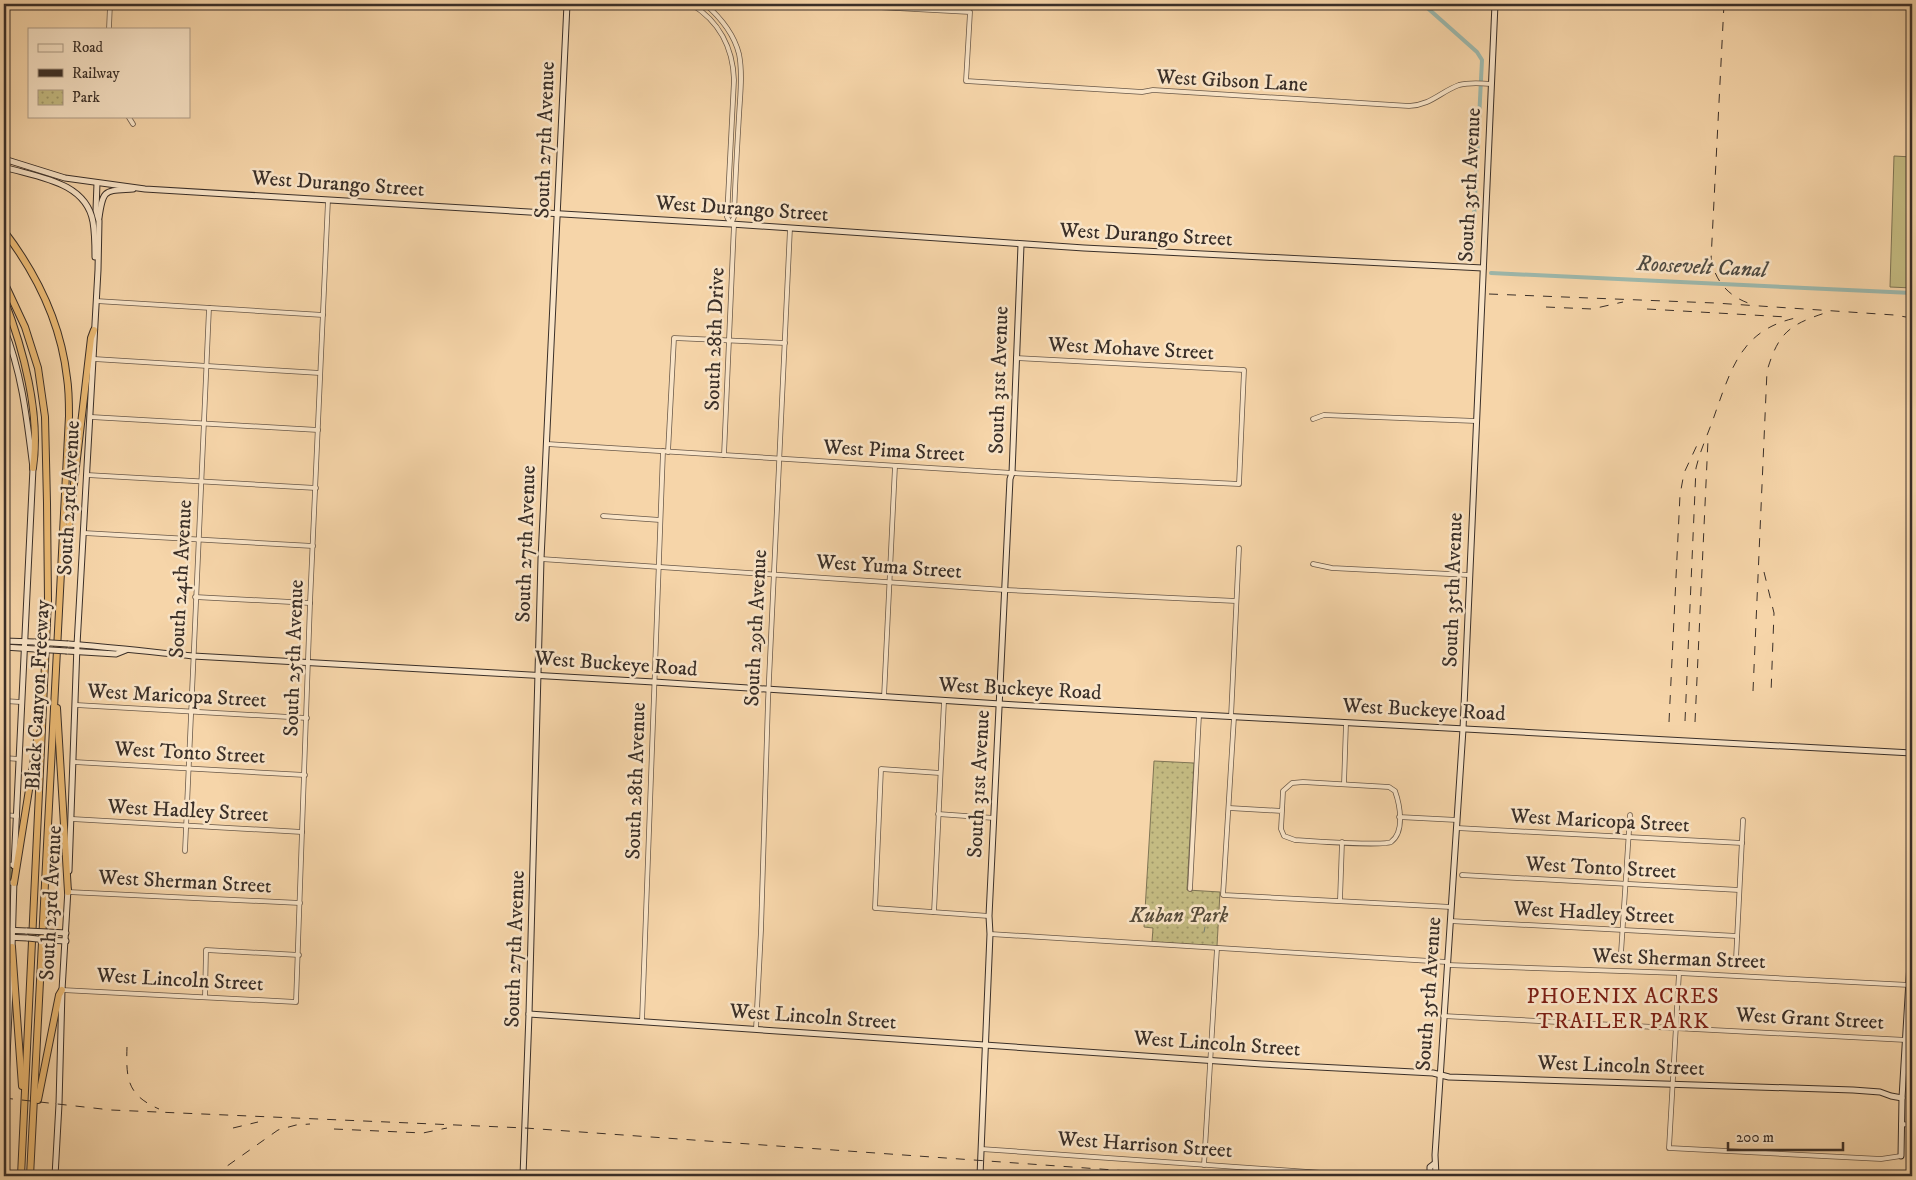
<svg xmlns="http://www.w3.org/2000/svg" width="1916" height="1180" viewBox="0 0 1916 1180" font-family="'IM FELL DW Pica',serif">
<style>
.grass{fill:#c4bb82;stroke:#7f7555}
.park{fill:url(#park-dots);stroke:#7f7555}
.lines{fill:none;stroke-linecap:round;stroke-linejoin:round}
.stream{stroke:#758177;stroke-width:1}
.canal{stroke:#9db8ac;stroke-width:4}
.street-casing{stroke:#695848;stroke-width:5.5}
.secondary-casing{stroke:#3a2f28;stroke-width:7}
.highway-casing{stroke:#3a2f28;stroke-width:8}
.street{stroke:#f9e4c7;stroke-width:4}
.secondary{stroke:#f9e4c7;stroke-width:5}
.highway{stroke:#ebba74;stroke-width:6}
.rail{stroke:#3a2f28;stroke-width:1;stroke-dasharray:9 9;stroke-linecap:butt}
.secondary-bridge-casing{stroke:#3a2f28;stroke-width:7;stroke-linecap:butt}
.secondary-bridge{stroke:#f9e4c7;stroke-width:5}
.labels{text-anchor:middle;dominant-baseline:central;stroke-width:5;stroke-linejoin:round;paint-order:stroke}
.street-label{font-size:21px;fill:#3a2f28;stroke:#f9e4c7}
.park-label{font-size:21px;font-style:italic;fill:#564b3a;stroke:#f9e4c7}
.water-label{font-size:22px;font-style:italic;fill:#4e4a42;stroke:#f9e4c7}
.neighbourhood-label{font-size:22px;letter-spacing:1px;fill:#7a1f14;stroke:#f9e4c7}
</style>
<defs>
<pattern id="park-dots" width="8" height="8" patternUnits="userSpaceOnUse" patternTransform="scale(1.25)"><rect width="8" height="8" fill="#c4bb82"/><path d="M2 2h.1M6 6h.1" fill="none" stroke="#a0986a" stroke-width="1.8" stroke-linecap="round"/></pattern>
</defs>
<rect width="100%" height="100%" fill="#f6d5a9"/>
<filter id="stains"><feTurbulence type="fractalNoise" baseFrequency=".004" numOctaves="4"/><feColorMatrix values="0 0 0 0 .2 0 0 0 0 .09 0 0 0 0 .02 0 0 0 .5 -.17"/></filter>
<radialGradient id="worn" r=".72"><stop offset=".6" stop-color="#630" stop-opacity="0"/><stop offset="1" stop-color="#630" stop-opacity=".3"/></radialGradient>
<path class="grass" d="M1894,156l18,1v131l-22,-1z"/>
<g class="park">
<path d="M1154,761l40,2 -7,127 33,2 -3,54 -65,-4 1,-14 -9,-1z"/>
<path d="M4,866l8,1 -1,13 -7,1z"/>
</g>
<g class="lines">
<g class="stream">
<path d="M1204,923v2"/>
<path d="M1204,932l1,-5"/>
</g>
<g class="canal">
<path d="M1423,4l54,48 5,8 -10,197"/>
<path d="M1491,273l421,20"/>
</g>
<defs>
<g id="street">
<path d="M691,4c28,17 42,44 43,76l-7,137 4,7"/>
<path d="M705,4c15,13 29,30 34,50 4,20 1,42 0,62 -2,34 -4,67 -5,101l-3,7"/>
<path d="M821,4l149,8 -4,69 176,11 11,-2 256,16c22,-1 31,-14 50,-21 11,-3 22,-2 32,-1"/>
<path d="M109,29l1,-25"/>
<path d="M128,116l5,8"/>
<path d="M96,301l227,14"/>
<path d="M94,359l226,14"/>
<path d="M91,417l227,13"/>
<path d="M1313,419l11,-4 152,6"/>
<path d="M547,444l465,29 227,11 5,-114 -228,-12"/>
<path d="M668,452l6,-114 111,5"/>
<path d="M724,455l10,-231"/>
<path d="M87,475l229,13"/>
<path d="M603,516l57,4"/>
<path d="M84,533l229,13"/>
<path d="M541,559l464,31 231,11"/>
<path d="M1313,564l19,4 137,7"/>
<path d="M195,597l115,6"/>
<path d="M884,697l11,-231"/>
<path d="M4,701l17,1"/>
<path d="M76,705l231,13"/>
<path d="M1231,717l8,-169"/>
<path d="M1234,717l-11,178 228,12"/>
<path d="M4,758l15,1"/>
<path d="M74,762l231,13"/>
<path d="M940,773l-59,-4 -6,139 114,8"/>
<path d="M1344,784l2,-61"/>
<path d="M1229,808l53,3 1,-20 9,-8 11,-1 86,5 6,4c5,14 10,41 -4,51 -6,4 -82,-1 -96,-2l-11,-4 -3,-7 1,-18"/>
<path d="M938,814l56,4"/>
<path d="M4,815l13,1"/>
<path d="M1399,817l58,3"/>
<path d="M72,819l230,13"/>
<path d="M1457,828l285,15"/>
<path d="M185,851l24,-543"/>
<path d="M4,864l10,1"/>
<path d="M1462,875l277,15"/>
<path d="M4,882l10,1"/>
<path d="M1190,889l9,-174"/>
<path d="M68,892l232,11"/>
<path d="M1340,900l2,-58"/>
<path d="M934,912l10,-211"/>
<path d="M1450,921l287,15"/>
<path d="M990,934l457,28"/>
<path d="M1621,953l9,-138"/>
<path d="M1736,959l7,-139"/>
<path d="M1447,965l232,8 230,12"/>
<path d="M1679,973l-10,175 212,11 20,-3"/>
<path d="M62,990l234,12 14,-399 18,-403"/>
<path d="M205,997l1,-47 93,5"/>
<path d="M1443,1016l463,24"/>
<path d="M642,1021l21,-570"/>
<path d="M756,1029l5,-99 7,-229 22,-473"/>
<path d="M1904,1068l8,1"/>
<path d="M1901,1124l11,1"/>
<path d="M981,1149l385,27"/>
<path d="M1204,1165l13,-217"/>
</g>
<g id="secondary">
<path d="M4,159l61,19 80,11 586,35 353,24 399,20"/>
<path d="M4,167c32,10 82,14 89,55 2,12 2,24 2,35"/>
<path d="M99,218c4,-30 6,-27 34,-29"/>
<path d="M4,328c18,45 23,92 29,140l-19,398"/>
<path d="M4,641l31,1"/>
<path d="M68,644c42,3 83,8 125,12l461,26 362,23 896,48"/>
<path d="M4,647l31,2"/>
<path d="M67,651l49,3 10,-4"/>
<path d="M69,871l8,-226 21,-375 1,-49 -3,-11 1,-27"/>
<path d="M4,930l23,1"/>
<path d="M48,932l18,1"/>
<path d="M4,937l24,1"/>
<path d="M47,940l19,1"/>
<path d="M12,949l2,-69"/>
<path d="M529,1014l733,50 171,9 16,4 404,13 27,2 11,4 11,2"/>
<path d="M4,1127l7,-162"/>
<path d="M1901,1156l1,-58 10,-168"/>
<path d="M55,1176l4,-72 3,-114 6,-101"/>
<path d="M523,1176l6,-162 12,-455 26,-555"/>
<path d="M980,1176l10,-242 -1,-18 21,-437 2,-6 9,-228"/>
<path d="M1430,1176v-9l4,-3"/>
<path d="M1436,1176l-1,-21 28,-426 32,-725"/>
</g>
<g id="highway">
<path d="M4,231c32,42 57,93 63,147 2,12 2,25 2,38l-39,760"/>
<path d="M4,282l21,45 13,41 7,49 2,86 1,97 -27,576"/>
<path d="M4,299c19,49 37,115 29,169"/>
<path d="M66,537l3,-10 22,-189 3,-8"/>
<path d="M57,708l11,184"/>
<path d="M14,883l23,-143 4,-10"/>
<path d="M12,947l10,139"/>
<path d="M38,1100l21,-105 3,-5"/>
</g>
</defs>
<use href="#street" class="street-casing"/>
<use href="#secondary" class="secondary-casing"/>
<use href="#highway" class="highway-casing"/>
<use href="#street" class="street"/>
<use href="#secondary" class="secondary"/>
<use href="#highway" class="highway"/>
<g class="rail">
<path d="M1724,4l-13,256c5,21 16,35 37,43"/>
<path d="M1489,294l226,9 179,12 18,3"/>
<path d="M1546,307l46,2 31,-7"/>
<path d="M1647,309l140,8"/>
<path d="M1764,572l10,41 -3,80"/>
<path d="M1753,691l14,-320c11,-37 21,-46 58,-58"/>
<path d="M1685,721l11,-253 3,-11c5,-15 12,-31 17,-46 17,-48 28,-83 84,-94"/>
<path d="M1669,722l11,-227 4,-22 14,-30"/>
<path d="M1695,722l13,-282"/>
<path d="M127,1047c-1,32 0,48 32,62"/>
<path d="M4,1098l107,12 414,18 673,48"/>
<path d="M233,1128l25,-6"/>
<path d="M334,1129l89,4 24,-5"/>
<path d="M213,1176l65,-46 18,-5 14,-1"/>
</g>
<defs>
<g id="secondary-bridge">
<path d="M35,642l33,2"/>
<path d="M35,649l32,2"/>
<path d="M27,931l21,1"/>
<path d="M28,938l19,2"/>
</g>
</defs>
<use href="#secondary-bridge" class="secondary-bridge-casing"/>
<use href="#secondary-bridge" class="secondary-bridge"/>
</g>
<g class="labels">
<g class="street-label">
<text transform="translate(1232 81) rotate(3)">West Gibson Lane</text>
<text transform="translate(545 140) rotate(-88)">South 27th Avenue</text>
<text transform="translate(338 184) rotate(4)">West Durango Street</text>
<text transform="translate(1470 185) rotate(-87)">South 35th Avenue</text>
<text transform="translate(742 209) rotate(4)">West Durango Street</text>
<text transform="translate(1146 235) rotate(3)">West Durango Street</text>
<text transform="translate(715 339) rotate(-88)">South 28th Drive</text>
<text transform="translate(1131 349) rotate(3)">West Mohave Street</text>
<text transform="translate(999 380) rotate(-88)">South 31st Avenue</text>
<text transform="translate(894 451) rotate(3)">West Pima Street</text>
<text transform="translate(69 498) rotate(-87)">South 23rd Avenue</text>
<text transform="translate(526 544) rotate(-88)">South 27th Avenue</text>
<text transform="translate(889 567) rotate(4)">West Yuma Street</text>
<text transform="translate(181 579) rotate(-87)">South 24th Avenue</text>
<text transform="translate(1453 590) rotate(-88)">South 35th Avenue</text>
<text transform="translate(756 628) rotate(-87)">South 29th Avenue</text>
<text transform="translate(294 658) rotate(-88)">South 25th Avenue</text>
<text transform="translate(616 664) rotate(4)">West Buckeye Road</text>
<text transform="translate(1020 689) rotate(3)">West Buckeye Road</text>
<text transform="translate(38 695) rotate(-87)">Black Canyon Freeway</text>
<text transform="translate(177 696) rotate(3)">West Maricopa Street</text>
<text transform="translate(1424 710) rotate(3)">West Buckeye Road</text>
<text transform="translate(190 753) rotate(3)">West Tonto Street</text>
<text transform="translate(636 781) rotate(-88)">South 28th Avenue</text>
<text transform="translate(979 784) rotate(-87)">South 31st Avenue</text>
<text transform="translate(188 811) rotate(3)">West Hadley Street</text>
<text transform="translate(1600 821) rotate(3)">West Maricopa Street</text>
<text transform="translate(1601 868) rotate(3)">West Tonto Street</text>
<text transform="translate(185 882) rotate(3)">West Sherman Street</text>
<text transform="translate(51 903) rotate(-87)">South 23rd Avenue</text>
<text transform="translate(1594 913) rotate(3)">West Hadley Street</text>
<text transform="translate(515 949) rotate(-88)">South 27th Avenue</text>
<text transform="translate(1679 959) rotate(2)">West Sherman Street</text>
<text transform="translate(180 980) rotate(3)">West Lincoln Street</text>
<text transform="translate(1429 994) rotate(-86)">South 35th Avenue</text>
<text transform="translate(813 1017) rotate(4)">West Lincoln Street</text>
<text transform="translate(1810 1019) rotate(3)">West Grant Street</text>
<text transform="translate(1217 1044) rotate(4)">West Lincoln Street</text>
<text transform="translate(1621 1066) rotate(2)">West Lincoln Street</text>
<text transform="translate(1145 1145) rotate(4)">West Harrison Street</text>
</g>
<g class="park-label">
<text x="1179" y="916">Kuban Park</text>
</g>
<g class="water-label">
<text transform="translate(1702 267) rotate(3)">Roosevelt Canal</text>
</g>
<g class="neighbourhood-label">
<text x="1623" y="996">PHOENIX ACRES<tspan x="1623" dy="25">TRAILER PARK</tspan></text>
</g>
</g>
<rect width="1916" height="1180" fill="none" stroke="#f6d5a9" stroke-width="20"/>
<rect x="5" y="5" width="1906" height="1170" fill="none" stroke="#3a2f28" stroke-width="2.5"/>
<rect x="10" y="10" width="1896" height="1160" fill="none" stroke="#3a2f28"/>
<rect x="28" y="28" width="162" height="90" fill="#f9e4c7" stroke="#ad9c87"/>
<rect x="38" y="44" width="25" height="8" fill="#f9e4c7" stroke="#ad9c87"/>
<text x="72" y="52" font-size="15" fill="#3a2f28">Road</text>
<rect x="38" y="69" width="25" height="8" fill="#3a2f28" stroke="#ad9c87"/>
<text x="72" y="78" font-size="15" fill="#3a2f28">Railway</text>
<rect x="38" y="90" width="25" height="15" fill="url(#park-dots)" stroke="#ad9c87"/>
<text x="72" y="102" font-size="15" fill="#3a2f28">Park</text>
<path d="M1728 1142v8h115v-8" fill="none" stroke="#3a2f28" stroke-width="2.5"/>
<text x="1736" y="1142" font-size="15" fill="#3a2f28" stroke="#f9e4c7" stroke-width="4" paint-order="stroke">200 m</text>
<rect width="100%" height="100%" filter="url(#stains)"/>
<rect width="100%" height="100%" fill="url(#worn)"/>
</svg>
